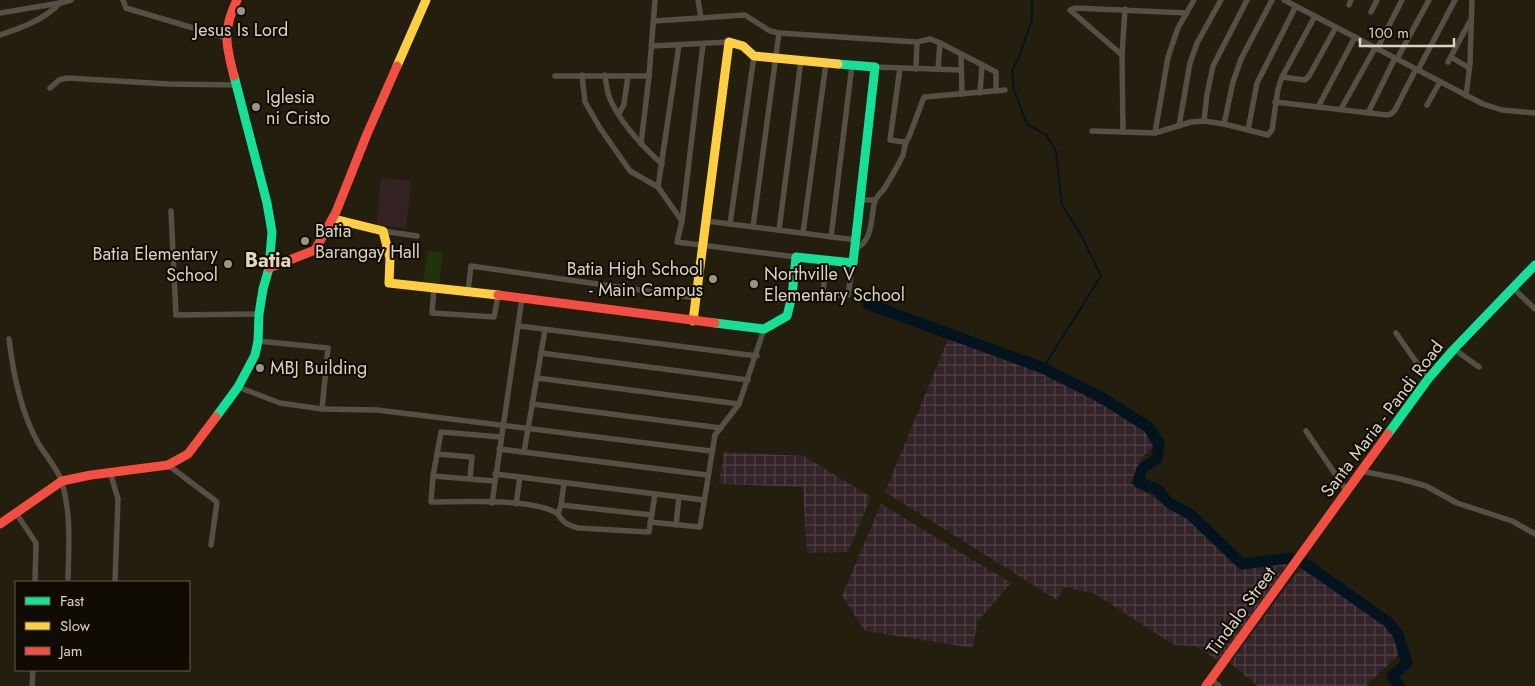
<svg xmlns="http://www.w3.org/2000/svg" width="1535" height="686" viewBox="0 0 1535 686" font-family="Jost,sans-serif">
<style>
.commercial{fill:#352324}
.industrial{fill:url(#industrial-grid)}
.pitch{fill:#21330b}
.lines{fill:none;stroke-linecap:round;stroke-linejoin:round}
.stream{stroke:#03141f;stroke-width:2}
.river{stroke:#03141f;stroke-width:11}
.street{stroke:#564f45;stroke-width:5.5}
.fast{stroke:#16e098;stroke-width:9}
.slow{stroke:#ffcf43;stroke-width:9}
.jam{stroke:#f24e42;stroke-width:9}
.poi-dot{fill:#9a9484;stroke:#100c03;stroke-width:2}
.labels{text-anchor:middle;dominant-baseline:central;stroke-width:4;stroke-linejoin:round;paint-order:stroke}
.poi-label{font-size:18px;fill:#d9d3c3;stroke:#100c03;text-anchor:start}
.street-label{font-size:18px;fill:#d9d3c3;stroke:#100c03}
.quarter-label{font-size:20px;font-weight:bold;fill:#e4d7b7;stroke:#100c03}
</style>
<defs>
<pattern id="industrial-grid" width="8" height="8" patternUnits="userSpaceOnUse" patternTransform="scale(1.25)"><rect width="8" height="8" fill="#342329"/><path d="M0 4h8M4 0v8" fill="none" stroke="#514246"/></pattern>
</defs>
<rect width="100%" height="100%" fill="#241e0e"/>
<path class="commercial" d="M381,178l30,3 -5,47 -29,-3z"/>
<g class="industrial">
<path d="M949,337l98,34 98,60 8,17 -10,8 -13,27 56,34 53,50 49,-4 -68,99 -25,-16 -21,-1 -79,-51 -31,-7 -7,13 -172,-108z"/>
<path d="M724,452l80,4 67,41 -23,55 -41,1 -4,-66 -84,-3z"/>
<path d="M881,504l130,79 -34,39 -4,26 -108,-17 -23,-35z"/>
<path d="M1300,568l89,58 11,27 -34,33h-108l-28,-23z"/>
</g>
<path class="pitch" d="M428,251l15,2 -4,31 -16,-3z"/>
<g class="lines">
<path class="stream" d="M1032,0v20l-14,39 -6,11 2,20 13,34 19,11 10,16 6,54 19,30 20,41 -58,92"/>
<path class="river" d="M868,304l175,64 61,31 44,28 11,16 -2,16c-12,7 -18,9 -18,24l18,6 11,13 23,13 51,49 49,-6 13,5 84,59 10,12 9,29 -15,13 7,10"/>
<g class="street">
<path d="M123,0l3,8 101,30"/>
<path d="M698,0l3,18"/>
<path d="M1284,0l199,104 19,6 33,3"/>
<path d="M1349,5l2,-5"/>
<path d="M1371,12l6,-12"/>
<path d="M0,13l60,-10 11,-3"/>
<path d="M654,21l91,-6 25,16 9,2 138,9 13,-3 10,4 56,29v19"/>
<path d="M0,35c21,-7 44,-15 60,-32"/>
<path d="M652,46l77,-4"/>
<path d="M1377,49l25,-49"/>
<path d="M961,54l1,40"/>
<path d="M1122,55l3,-46"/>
<path d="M1451,57l18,11"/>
<path d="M1397,59l32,-59"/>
<path d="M1448,62l22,-41"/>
<path d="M875,67l86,3"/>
<path d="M900,68l-10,72 14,2"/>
<path d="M916,69l1,-27"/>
<path d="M938,69l2,-26"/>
<path d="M1418,70l37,-70"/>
<path d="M582,75l3,27 15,26 30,43 28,16 24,34 -5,21 119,15"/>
<path d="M605,75c1,8 2,17 5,24 11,25 31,46 52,65"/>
<path d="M555,76h94"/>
<path d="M1282,77l23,3 4,-4 27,-49"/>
<path d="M50,88l9,-8 8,-2 101,6 67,1"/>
<path d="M980,93l2,-28"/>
<path d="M1466,96l4,-32 2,-64"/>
<path d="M1275,102l112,13 4,-1 4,-4 21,-41"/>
<path d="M1427,105l13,-23"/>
<path d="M1318,107l37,-70"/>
<path d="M1341,109l34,-61"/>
<path d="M1368,113l27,-55"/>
<path d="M619,114l5,-10 4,-28"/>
<path d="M1204,121l3,-27 6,-28 34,-66"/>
<path d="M1224,124l9,-42 8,-23 31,-59"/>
<path d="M1179,126l11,-63 7,-20 24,-43"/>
<path d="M1248,130l9,-47 39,-77"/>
<path d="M1092,131l63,2 36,-11 13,-1 20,3 44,11 4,-5 6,-41 4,-12 33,-61"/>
<path d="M1123,132l-1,-77 -52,-45 5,-2 112,5"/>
<path d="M1155,133l13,-76 10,-29 16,-28"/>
<path d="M641,144l8,-68 6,-76"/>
<path d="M658,187l21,-142"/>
<path d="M860,200h15"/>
<path d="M171,211l5,104 83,-1"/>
<path d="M682,221l21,-177"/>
<path d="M706,221l150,19"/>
<path d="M730,224l24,-168"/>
<path d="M753,227l26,-194"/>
<path d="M779,230l22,-170"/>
<path d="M383,231l34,5"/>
<path d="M803,233l23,-170"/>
<path d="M831,237l21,-172"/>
<path d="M855,249c19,-8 15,-31 20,-48 1,-4 6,-8 9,-12 6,-10 14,-23 19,-34 2,-7 1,-12 6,-18l15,-40 81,-7"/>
<path d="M434,287l-2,26 62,4 4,-22"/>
<path d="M1512,287l23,22"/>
<path d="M468,291l3,-25 225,32"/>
<path d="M792,296l56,-1 5,-32"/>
<path d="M822,296l6,-36"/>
<path d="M519,326l238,30"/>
<path d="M1396,333l32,46"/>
<path d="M9,339c4,33 11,70 27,100 7,14 21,28 26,43 9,31 7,64 6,96"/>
<path d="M258,341l70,7 -6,61"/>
<path d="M1454,349l25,18"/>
<path d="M541,353l207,27"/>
<path d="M537,378l202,26"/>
<path d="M238,387l42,16 42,6 55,1 334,41"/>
<path d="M532,404l189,24"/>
<path d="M1306,431l40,59"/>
<path d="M501,437l-60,-5 -8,44 -2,26c31,0 104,-4 127,12"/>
<path d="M499,449l208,26"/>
<path d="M524,452l21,-122"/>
<path d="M437,454l35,3 -2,22"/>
<path d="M168,465l49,37 -6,43"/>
<path d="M1361,471l40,8 25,7 31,17 55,18 23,13"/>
<path d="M110,472l8,27 -3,83"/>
<path d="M495,474l209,26"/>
<path d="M433,476l61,5"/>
<path d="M564,483l-3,22 -3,9c5,9 10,11 20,14l71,4 6,-38"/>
<path d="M492,503l30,-205"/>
<path d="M516,504l4,-27"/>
<path d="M561,505l91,10"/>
<path d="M16,513l20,30 -1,39"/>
<path d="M650,522l50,5 15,-92 24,-31 25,-75"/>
<path d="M676,525l3,-28"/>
<path d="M1211,679l8,7"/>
<path d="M32,686l1,-16"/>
</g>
<g class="fast">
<path d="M715,323l49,6 23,-13 5,-20 4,-39 57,6 22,-196 -37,-3"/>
<path d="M216,417l22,-30 17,-32 3,-14 1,-27 4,-25 6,-21 3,-36 -5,-29 -33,-127"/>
<path d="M1388,434l40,-55 26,-30 81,-84"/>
</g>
<g class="slow">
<path d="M397,66l29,-66"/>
<path d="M334,219l49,12 7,27 -1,25 109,12"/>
<path d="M693,321l36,-279 14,4 11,10 84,8"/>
</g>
<g class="jam">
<path d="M234,76c-8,-30 -12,-46 3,-76"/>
<path d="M269,268l46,-18 21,-38 31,-78 30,-68"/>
<path d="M498,295l217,28"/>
<path d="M0,524l62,-43 29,-6 77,-10 20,-11 28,-37"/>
<path d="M1206,686l182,-252"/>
</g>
</g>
<g class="poi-dot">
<circle cx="241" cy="11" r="5"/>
<circle cx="256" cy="107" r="5"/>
<circle cx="305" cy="241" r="5"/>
<circle cx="228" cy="264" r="5"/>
<circle cx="713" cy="279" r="5"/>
<circle cx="754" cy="284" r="5"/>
<circle cx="260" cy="368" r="5"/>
</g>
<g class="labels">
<g class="poi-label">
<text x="241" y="30" text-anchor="middle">Jesus Is Lord</text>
<text x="266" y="97">Iglesia<tspan x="266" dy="21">ni Cristo</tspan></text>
<text x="315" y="231">Batia<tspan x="315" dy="21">Barangay Hall</tspan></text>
<text x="218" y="254" text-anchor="end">Batia Elementary<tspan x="218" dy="21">School</tspan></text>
<text x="703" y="269" text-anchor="end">Batia High School<tspan x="703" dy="21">- Main Campus</tspan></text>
<text x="764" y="274">Northville V<tspan x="764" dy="21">Elementary School</tspan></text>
<text x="270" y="368">MBJ Building</text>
</g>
<g class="street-label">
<text transform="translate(1382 419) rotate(-53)">Santa Maria - Pandi Road</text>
<text transform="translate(1241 611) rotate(-54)">Tindalo Street</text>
</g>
<g class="quarter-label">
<text x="268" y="260">Batia</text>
</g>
</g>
<rect x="15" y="581" width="175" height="90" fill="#100c03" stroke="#605c50"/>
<rect x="25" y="597" width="25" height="8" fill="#16e098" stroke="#605c50"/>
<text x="60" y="606" font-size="15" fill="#d9d3c3">Fast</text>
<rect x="25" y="622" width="25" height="8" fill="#ffcf43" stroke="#605c50"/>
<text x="60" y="631" font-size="15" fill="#d9d3c3">Slow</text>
<rect x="25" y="647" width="25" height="8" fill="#f24e42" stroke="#605c50"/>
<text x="60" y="656" font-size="15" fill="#d9d3c3">Jam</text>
<path d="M1360 38v8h94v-8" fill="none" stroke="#d9d3c3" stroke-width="2.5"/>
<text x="1368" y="38" font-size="15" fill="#d9d3c3" stroke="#100c03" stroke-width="4" paint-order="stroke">100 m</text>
</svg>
